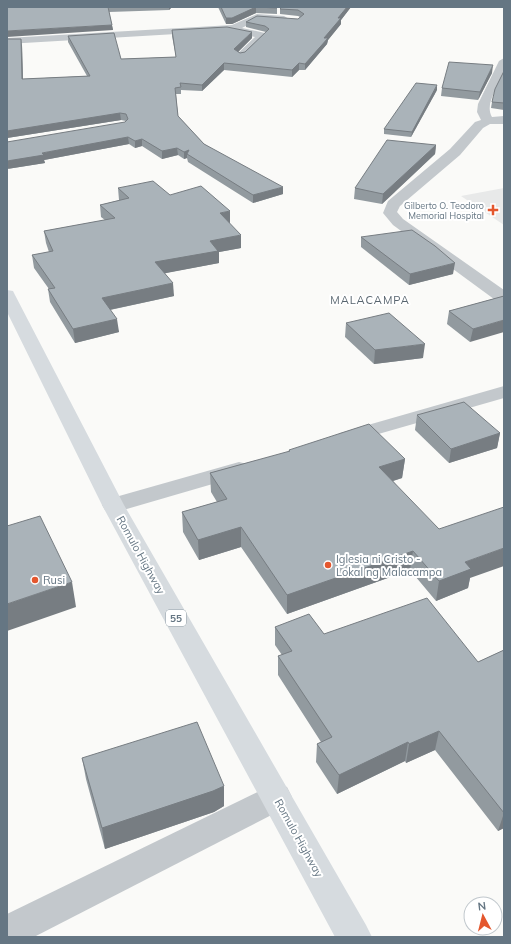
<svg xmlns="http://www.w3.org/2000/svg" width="511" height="944" viewBox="0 0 511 944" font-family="Mulish,sans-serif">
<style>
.built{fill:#e8e9e9}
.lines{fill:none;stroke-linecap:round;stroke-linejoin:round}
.minor{fill:#c3c8cc;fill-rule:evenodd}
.highway{fill:#d6dbdf;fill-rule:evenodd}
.wall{fill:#929a9f}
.shaded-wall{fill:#777d82}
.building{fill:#aab3b9;stroke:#777d82}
.poi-dot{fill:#e4572e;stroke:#fff;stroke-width:1.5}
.labels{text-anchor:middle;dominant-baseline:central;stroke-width:4;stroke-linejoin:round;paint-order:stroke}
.far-poi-label{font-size:9px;fill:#657683;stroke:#fff;text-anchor:end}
.shield{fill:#fff;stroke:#939fa8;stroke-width:1}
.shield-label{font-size:10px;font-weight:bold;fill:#657683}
.far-quarter-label{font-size:11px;letter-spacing:1px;fill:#57646e;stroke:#fff}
.street-label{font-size:11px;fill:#657683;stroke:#fff}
.poi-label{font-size:11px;fill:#657683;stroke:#fff;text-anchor:start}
</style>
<rect width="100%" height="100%" fill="#fafaf8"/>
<path class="built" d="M504,188v37l-43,-29z"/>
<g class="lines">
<g class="minor">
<path d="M257,14l27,2 5,3 -5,3 -27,-2 -15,8 23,5 2,2 -22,22 -4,1 -5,-3 19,-18 -28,-6 -220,13v-6l225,-13z"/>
<path d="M504,58c0,5 1,11 -1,16 -4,13 -19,29 -11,43l12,-1v8h-14l-7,4 -23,27 -60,51 -3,6 6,7 101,71v13l-6,-1 -105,-77 -10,-12 5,-12 62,-52 25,-27 6,-2 -4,-8 1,-8 21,-43z"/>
<path d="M504,386v12l-157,45 -7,-2 -4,-4 4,-4z"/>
<path d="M239,462l8,2 3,5 -3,5 -134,39 -8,-3 -3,-5 3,-5z"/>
<path d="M276,783l11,4 5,10 -5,10 -253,130h-27v-23z"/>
</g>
<path class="highway" d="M7,290l6,1 2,4 109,210 242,420 6,12h-37l-233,-432 -95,-193z"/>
</g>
<g class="wall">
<path d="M7,7h165l-3,3 -60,2 4,18z"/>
<path d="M218,7h58l1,1v6l-21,-1 -24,11h-6z"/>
<path d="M351,7l-10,13v4l-13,16 -1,4 -22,26h-6l-7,7 -68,-7 -22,21 -21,-1v4h-5l2,22 26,28 79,50 -30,9 -65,-41 -1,-4 -3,1 -6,-4 -16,4 -20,-13 -7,2 -6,-4 -85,16 1,3 -38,6 118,-47 1,-1 -5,-1 -114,18v-99l15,6 1,34 64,-3 -19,-34v-6l53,23 55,-2 -4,-21v-6l80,8 -14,14 2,1 5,-1 21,-20 -20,-5v-5l52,-3 2,-2 -2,-1 -18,-2v-5z"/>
<path d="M504,71v39l-13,-2 1,-6z"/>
<path d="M492,73l-14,27 -37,-4 1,-8z"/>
<path d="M437,90l-26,47 -27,-3v-5z"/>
<path d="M436,145l-1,9 -53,50 -28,-5 1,-11z"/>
<path d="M118,188l52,7 60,28h-1l12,25 -22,4v11l-54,10 9,23 -64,14 9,22 -44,11 -25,-41 -2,-13h1l-15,-21 -2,-13 17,-3 -3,-9 -2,-12 61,-11 -4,-3 -1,-12 20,-5h-1z"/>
<path d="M361,237l92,37 -44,11 -48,-38z"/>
<path d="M504,296l-34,46 -23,-18 2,-13z"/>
<path d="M346,323l77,35 -49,6 -29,-27z"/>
<path d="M417,415l83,18 -3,15 -48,15 -34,-33z"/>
<path d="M289,450l116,9 -3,19 -9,3 77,97 -2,10 -32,13 -26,-31 -123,44 -46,-67 -42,13 -16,-28 -1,-20 35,-10 -6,-10 -1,-19 78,-21z"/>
<path d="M275,627l49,7 154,28 26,-12v178l-6,3 -63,-81 -29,13 -1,-2 -68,33 -21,-32 1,-18 4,-2 -43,-67v-19l4,-1 -7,-10z"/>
<path d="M82,758l142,48 -10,6 -109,37 -19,-70z"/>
</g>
<g class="shaded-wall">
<path d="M169,7h3l-3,3z"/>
<path d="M256,7v6l-24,11h-6v-6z"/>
<path d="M347,7h4l-10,13v4l-13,16 -1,4 -22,26v-6l19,-26 14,-20z"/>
<path d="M112,25l1,5 -106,7v-6z"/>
<path d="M252,32v6l-17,17 -1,-6z"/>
<path d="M21,39l1,6 1,40 -1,-6z"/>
<path d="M224,63v7l-22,21v-6z"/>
<path d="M299,63v7l-7,7v-7z"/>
<path d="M493,65l-1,8 -14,27 2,-8z"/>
<path d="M437,85v5l-26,47 1,-5z"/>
<path d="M120,113l1,7 -114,18v-7z"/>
<path d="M128,137l1,7 -85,16 1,3 -38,6v-8l35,-8z"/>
<path d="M142,139v7l-7,2v-7z"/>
<path d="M436,145l-1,9 -53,50 1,-10z"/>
<path d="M177,148l1,7 -16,4v-8z"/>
<path d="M189,150l-2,4v4l-3,1v-7z"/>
<path d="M283,187v7l-30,9v-8z"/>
<path d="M230,211v12l-10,2v-12z"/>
<path d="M241,235v13l-22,4v11l-63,12 -1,-13 55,-21z"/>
<path d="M455,263l-2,11 -44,11 1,-11z"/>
<path d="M173,283l1,13 -70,15 -2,-13z"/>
<path d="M117,319l2,13 -44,11 -2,-14z"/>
<path d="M504,320v12l-34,10 3,-13z"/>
<path d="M425,344l-2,14 -49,6 1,-14z"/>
<path d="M500,433l-3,15 -48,15 2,-14z"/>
<path d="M405,459l-3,19 -25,8 2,-19z"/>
<path d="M241,527v20l-42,13 -1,-20z"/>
<path d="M504,548v18l-34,12 -2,10 -32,13 3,-20 26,-19z"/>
<path d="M413,551l-3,19 -123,44v-19z"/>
<path d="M72,582l4,25 -69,24v-27z"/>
<path d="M439,731l-4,19 -29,13 3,-19z"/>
<path d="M408,742l-3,19 -68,33 2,-19z"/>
<path d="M224,786v20l-10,6 -109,37 -3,-21z"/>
<path d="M504,813v15l-6,3z"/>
</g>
<g class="building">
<path d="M7,7h101l4,18 -105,6z"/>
<path d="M221,7h55l1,1 -21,-1 -24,11h-6z"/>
<path d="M282,7h65l-9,11h3l-17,20h4l-23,26 -6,-1 -7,7 -68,-7 -22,22 -22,-2 1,4 -6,1 3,28 26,28 79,43 -30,8 -66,-41 2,-4 -5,2 -7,-4 -15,3 -20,-12 -7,2 -7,-4 -86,16 2,2 -37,6v-19l118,-20 3,-3 -2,-5 -6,-1 -113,18v-92h14l1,40 68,-3 -22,-40 46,-3 7,26 55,-2 -4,-27 55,-3 25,5 -18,17 6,4 5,-1 24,-23 -4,-3 -19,-4 11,-6 41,3 6,-5 -6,-4 -18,-1z"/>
<path d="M449,62l44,3 -13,27 -38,-4z"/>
<path d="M504,71v32l-12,-1 3,-13z"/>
<path d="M416,83l21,2 -25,47 -28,-3z"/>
<path d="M387,140l49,5 -53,49 -28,-6z"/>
<path d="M153,181l17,14 31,-9 29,25 -10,2 21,22 -31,6 8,10 -63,11 18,21 -71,15 15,21 -44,10 -25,-40 7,-1 -23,-33 21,-4 -9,-20 71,-13 -15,-13 29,-7 -11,-10z"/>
<path d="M412,230l23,16 20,17 -45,11 -49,-37z"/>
<path d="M504,296v24l-31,9 -24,-18z"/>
<path d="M389,313l36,31 -50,6 -29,-27z"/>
<path d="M464,402l36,31 -49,16 -34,-34z"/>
<path d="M369,424l36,35 -26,8 60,62 65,-22v41l-39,14 6,7 -32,12 -26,-30 -126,44 -46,-68 -43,13 -16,-28 45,-13 -17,-26 80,-22 -1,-1z"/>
<path d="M40,516l32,66 -65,22v-78z"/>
<path d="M427,598l51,64 26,-12v163l-65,-82 -30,13 -1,-2 -69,33 -22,-31 15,-7 -54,-81 14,-5 -17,-24 34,-13 15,20z"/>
<path d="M197,722l27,64 -11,5 -111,37 -20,-70z"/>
</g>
<g class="poi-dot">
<path d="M491 204h4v4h4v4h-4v4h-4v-4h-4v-4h4z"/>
<circle cx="328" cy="565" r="4"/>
<circle cx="35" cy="580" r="4"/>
</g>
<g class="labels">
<g class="far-poi-label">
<text x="484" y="205">Gilberto O. Teodoro<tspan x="484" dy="10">Memorial Hospital</tspan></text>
</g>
<rect class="shield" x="166" y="610" width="20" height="16" rx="3"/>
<g class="shield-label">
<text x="176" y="618">55</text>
</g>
<g class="far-quarter-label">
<text x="370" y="300">MALACAMPA</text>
</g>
<g class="street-label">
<text transform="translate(141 555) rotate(61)">Romulo Highway</text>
<text transform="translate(299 838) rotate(61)">Romulo Highway</text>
</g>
<g class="poi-label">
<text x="336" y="559">Iglesia ni Cristo -<tspan x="336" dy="13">Lokal ng Malacampa</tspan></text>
<text x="43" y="580">Rusi</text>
</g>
</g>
<rect width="511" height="944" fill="none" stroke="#657683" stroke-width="16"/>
<g transform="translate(483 916) rotate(353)"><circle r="19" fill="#ffffff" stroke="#c1c8cd"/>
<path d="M0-3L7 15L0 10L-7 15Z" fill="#e4572e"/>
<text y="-6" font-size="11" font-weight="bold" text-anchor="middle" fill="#657683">N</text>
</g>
</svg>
